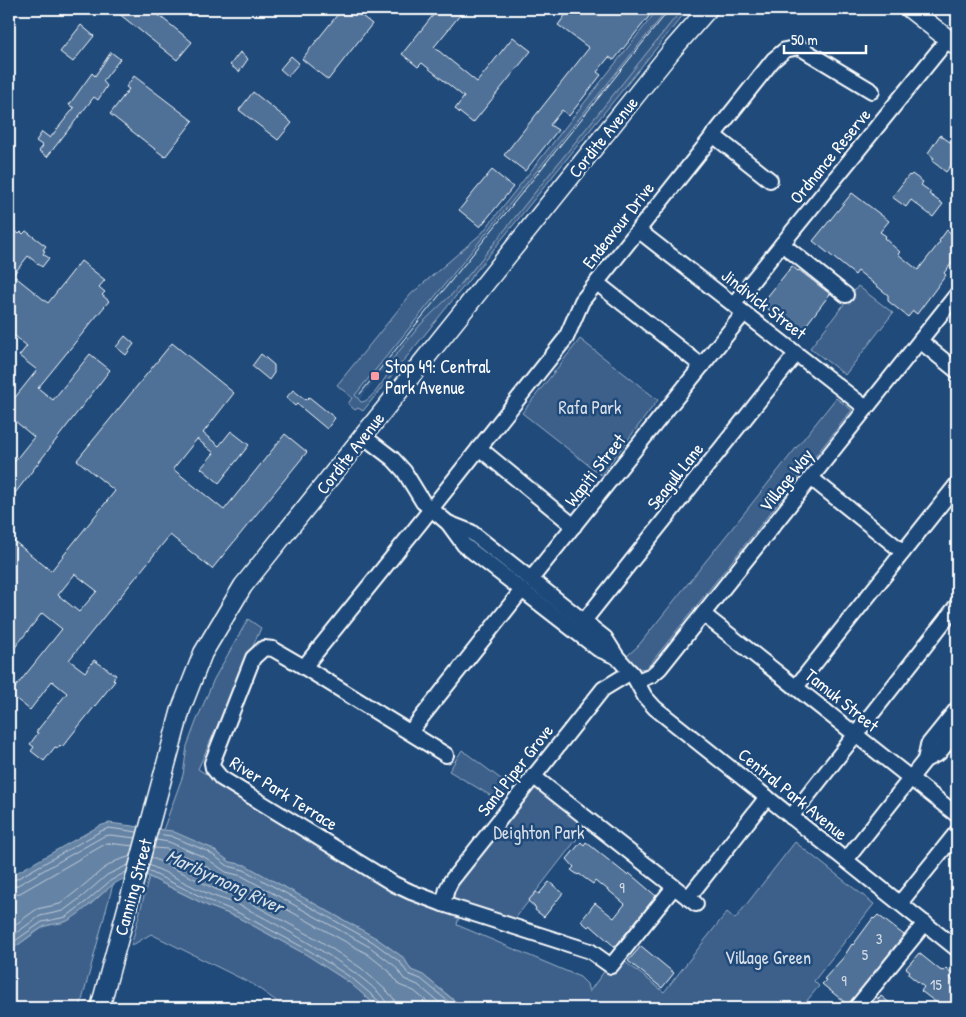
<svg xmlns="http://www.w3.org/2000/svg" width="966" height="1017" viewBox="0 0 966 1017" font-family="'Patrick Hand',sans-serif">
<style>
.built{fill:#2e5683}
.green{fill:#3c618b;stroke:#9eb0c5}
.water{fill:#6583a4;stroke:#a3b5c8}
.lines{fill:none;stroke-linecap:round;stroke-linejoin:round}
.shore{stroke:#c1cddb;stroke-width:1}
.building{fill:#507197;stroke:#fff;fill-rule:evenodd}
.minor-casing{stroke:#fff;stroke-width:18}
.major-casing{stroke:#fff;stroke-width:21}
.minor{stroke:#1f4a7a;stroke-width:14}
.major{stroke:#1f4a7a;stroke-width:18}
.tram{stroke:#fff;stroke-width:1}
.poi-dot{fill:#ff9aa2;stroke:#1f4a7a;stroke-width:2}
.labels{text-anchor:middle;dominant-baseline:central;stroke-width:5;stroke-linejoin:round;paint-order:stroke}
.number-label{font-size:15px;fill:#d3dce5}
.street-label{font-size:18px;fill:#fff;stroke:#1f4a7a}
.poi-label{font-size:18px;fill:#fff;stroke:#1f4a7a;text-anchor:start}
.park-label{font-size:18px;fill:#d8dfe8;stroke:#1f4a7a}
.water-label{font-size:19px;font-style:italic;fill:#d8e0e8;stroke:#1f4a7a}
</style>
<rect width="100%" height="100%" fill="#1f4a7a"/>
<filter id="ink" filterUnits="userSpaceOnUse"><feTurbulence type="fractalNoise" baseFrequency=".02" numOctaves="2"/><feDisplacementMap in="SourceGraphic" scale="10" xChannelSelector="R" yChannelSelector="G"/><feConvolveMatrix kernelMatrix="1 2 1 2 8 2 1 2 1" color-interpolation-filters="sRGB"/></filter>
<g filter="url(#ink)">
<path class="built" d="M668,9h14l-211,263 -18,21 -32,31 -62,76 -4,-4z"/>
<g class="green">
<path d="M658,9h10l-313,386 6,7c9,0 21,-19 26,-27l-4,-4 38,-47 32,-31 18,-21 211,-263h6l-325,402 -5,-3 -3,2 -7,-6 4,-6 -15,-13 74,-91 71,-61z"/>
<path d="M858,286l35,27 -48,62 -35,-27z"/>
<path d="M580,339l78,61 -57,75 -79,-62z"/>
<path d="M836,398l16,12 -205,258 -8,1 -12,-13 11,-10z"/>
<path d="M248,619l13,9 -63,141 204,128 57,19 -2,9 123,52 7,7 2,8 17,-23 6,4 11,-13 41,32 63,-80 8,7 60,-77 79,62 -60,77 5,5 -18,22h-334l-8,-4 -36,-29 -12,-5 -7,-12 -28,-20 -131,-73 -15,-3 -19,-14 -48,-18 20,-55 4,-29 9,-24 18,-43z"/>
<path d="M462,750l47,35 -11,15 -49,-29z"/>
<path d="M533,784l54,42 -73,94 -55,-17 -7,-6 3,-11z"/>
<path d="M149,877l59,29 29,11 70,38 43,28 29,25h-93l-32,-23 -103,-51 -20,12z"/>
<path d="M113,884l-33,124h-71v-57l36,-25 22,-5 23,-16z"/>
</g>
<path class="water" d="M109,823l63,8 39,17 19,14 15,3 131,73 28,20 7,12 12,5 35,29 9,4h-88l-29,-25 -43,-28 -70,-38 -29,-11 -62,-31c-33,-3 -51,31 -77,45 -8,5 -18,3 -26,7 -12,7 -22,17 -34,24v-74l90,-51z"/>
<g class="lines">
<g class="shore">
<path d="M157,834l14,2 38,16 19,14 16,4 129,72 27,20 8,12 13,5 35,29"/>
<path d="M156,840l13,2 37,16 20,14 16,4 128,71 25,19 9,13 14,6 28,23"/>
<path d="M154,848l13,1 36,15 20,15 16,4 127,70 23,18 10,14 15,6 21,17"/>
<path d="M151,857l64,32 30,11 72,39 44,29 27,24 6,7 1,9"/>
<path d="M149,865c21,9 41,21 62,30 10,4 22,7 32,12 25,12 144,76 145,101"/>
<path d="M148,871l62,30 29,12 71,38 43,28 27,23 2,6"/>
<path d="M9,881h4l88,-50 8,-3 28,4"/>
<path d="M9,888l7,-2 88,-50 6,-1 26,3"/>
<path d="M9,895l11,-2 87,-50 27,3"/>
<path d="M9,929l28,-20 23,-5 18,-14 25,-21 13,-8 15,-5"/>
<path d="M9,938l31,-22 23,-5 20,-15 24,-21 21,-10"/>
<path d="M9,945l33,-23 24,-5 21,-16 23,-20 16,-9"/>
</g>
</g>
<g class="building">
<path d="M113,9h38l41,33 -15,18z"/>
<path d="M342,9h11l19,15 -44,56 -26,-21z"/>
<path d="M438,9h27l-31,38 43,35 36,-45 18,14 -58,72 -18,-14 9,-12 -42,-34 -4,4 -16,-13z"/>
<path d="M570,9h85l-41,51 -5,-3 -12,15 4,3 -32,41 -7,-6 -12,15 8,5 -33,41 -21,-16 85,-107 -31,-23z"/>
<path d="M81,25l13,11 -21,26 -13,-10z"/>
<path d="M111,52l9,7 -17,22 4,5 -9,14 -4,-3 -47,60 -8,-6 4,-5 -7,-5 6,-9 8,6 24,-30 -5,-3 23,-32 3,3z"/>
<path d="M240,52l8,7 -9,13 -9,-7z"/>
<path d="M291,56l8,7 -11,13 -8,-7z"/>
<path d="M134,76l59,45 -28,36 -55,-43 19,-25 -3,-2z"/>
<path d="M253,92l39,31 -14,17 -39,-30z"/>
<path d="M940,135l17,12v11l-11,14 -14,-11 2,-3 -6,-5z"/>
<path d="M492,170l21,17 -33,40 -21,-17z"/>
<path d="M912,174l11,8 -2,3 10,7 -2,2 14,10 -10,13 -22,-17 -5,7 -14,-10 17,-22 1,1z"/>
<path d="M852,193l37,28 -9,11 6,4 -2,2 16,14 -2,2 20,16 22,-28 -1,-1 8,-11 10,8v18l-13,17 2,2 -29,39 -4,-3 -5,6 -20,-16v-6l-30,-24 -3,4 -42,-34z"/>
<path d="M13,229l6,5 2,-2 2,2 3,-3 20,15 -3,4 2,1 -2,3 6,4 -7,9 -14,-11 -15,19 35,28 33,-42 24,19 -6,7 6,5 -3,3 7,6 -71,87 15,12 37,-46 20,16 -101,131v-33l25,-31 -25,-21v-11l28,-35 -18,-14 8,-10 -18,-15v-96z"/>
<path d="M792,266l6,5 1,-1 31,24 -30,39 -32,-24 1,-2 -6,-5z"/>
<path d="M125,336l9,8 -8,11 -10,-8z"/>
<path d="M172,343l62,50 -31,40 16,13 12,-15 18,14 -30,38 -18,-15 13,-15 -17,-14 -24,30 51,41 61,-76 22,18 -95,117 -42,-34 -101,125 16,12 9,-12 22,15 -3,4 2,2 -53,66 -2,-2 -2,3 -3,-1 -11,14 -13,-10 3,-4 -4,-3 8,-11 -2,-1 31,-39 -15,-12 -22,29 -20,-16 52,-65 -20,-16 -33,42v-118l42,34 64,-80 -38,-31zM75,574l22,17 -18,21 -21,-17z"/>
<path d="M261,354l13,11v8l-5,7 -17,-14z"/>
<path d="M293,390l13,10 3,-3 26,21 -8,11 -30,-25 -2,2 -9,-8z"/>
<path d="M581,842l3,3 2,-3 41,33 2,-2 27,23 -41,51 -25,-22 -2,2 -7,-6 14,-18 19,15 11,-14 -23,-19 -1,1 -6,-5 -2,3 -14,-10 -1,1 -7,-5 3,-3 -7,-8z"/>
<path d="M549,882l14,11 -19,24 -9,-7 1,-2 -8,-7 8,-9 3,2z"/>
<path d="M878,915l26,20 -56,70 -26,-21 4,-4 -2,-1 19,-21 9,-14 1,1 20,-27 1,1z"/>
<path d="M641,946l33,27 -12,15 -34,-27z"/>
<path d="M919,953l21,17 3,1 3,-3 7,6 -3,4 7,6v17l-5,7h-17l3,-4 -17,-13 3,-4 -16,-13 2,-3 -4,-3z"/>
<path d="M881,996l15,12h-29l9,-11 3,2z"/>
</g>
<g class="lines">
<defs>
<g id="minor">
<path d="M713,135l57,45"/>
<path d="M638,230l228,178"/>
<path d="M782,244l64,51"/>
<path d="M597,283l105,83"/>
<path d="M740,296l208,-257"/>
<path d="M920,341l37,30"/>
<path d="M363,436l30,23 11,12 19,31 25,21 16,22 134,104 19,8"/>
<path d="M479,448l95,78"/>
<path d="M811,478l92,74"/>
<path d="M448,523l23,9 134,106 12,19 16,18 12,22 10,11 302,241"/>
<path d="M531,579l213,-266"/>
<path d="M703,614l254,201"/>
<path d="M584,621l212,-267"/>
<path d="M304,667l116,-144 146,-185 16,-37 191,-241 12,-10 14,-3 73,44"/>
<path d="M637,681l15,-6 8,-7 297,-374"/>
<path d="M796,687l161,-203"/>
<path d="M410,732l112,-142"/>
<path d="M446,755l-142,-88 -31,-18 -9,-1 -11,10 -41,105 1,5 8,10 173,106 17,8 32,12 147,47 21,15 63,-79"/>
<path d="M925,760l3,-15 29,-36"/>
<path d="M533,776l163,128"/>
<path d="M791,817l166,-212"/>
<path d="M846,860l79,-100 14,-7 18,-23"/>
<path d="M688,898l79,-101"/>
<path d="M900,903l57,-71"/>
<path d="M443,904l4,-15 4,-8 152,-192 28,-17"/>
<path d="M856,1008l69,-85"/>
</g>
<g id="major">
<path d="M910,9l47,37"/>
<path d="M100,1008l81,-299 22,-56 40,-67 430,-537 35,-40"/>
</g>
</defs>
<use href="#minor" class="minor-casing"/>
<use href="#major" class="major-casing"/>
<use href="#minor" class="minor"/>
<use href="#major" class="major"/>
<path class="tram" d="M360,394l310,-385"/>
</g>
</g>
<rect class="poi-dot" x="370" y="371" width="10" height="10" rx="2.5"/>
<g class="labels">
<g class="number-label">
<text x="622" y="887">9</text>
<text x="879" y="938">3</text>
<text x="865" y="954">5</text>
<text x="844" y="980">9</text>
<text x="936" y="984">15</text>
</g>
<g class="street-label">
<text transform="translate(603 137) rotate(-51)">Cordite Avenue</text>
<text transform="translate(830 156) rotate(-51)">Ordnance Reserve</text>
<text transform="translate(618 225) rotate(-52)">Endeavour Drive</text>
<text transform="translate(764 304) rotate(38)">Jindivick Street</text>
<text transform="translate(350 453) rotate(-52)">Cordite Avenue</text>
<text transform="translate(595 470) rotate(-52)">Wapiti Street</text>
<text transform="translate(675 476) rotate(-52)">Seagull Lane</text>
<text transform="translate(786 480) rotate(-52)">Village Way</text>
<text transform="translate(842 700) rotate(39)">Tamuk Street</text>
<text transform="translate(515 770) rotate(-52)">Sand Piper Grove</text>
<text transform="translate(284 793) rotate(32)">River Park Terrace</text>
<text transform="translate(793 794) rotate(39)">Central Park Avenue</text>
<text transform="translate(133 887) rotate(-75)">Canning Street</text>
</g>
<g class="poi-label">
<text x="385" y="366">Stop 49: Central<tspan x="385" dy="21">Park Avenue</tspan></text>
</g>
<g class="park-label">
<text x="590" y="407">Rafa Park</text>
<text x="539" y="832">Deighton Park</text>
<text x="768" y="957">Village Green</text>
</g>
<g class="water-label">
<text transform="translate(225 881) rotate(25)">Maribyrnong River</text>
</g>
</g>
<rect width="966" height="1017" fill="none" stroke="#1f4a7a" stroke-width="30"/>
<rect x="15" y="15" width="936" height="987" fill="none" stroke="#fff" stroke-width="2" filter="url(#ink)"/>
<path d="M784 45v8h82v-8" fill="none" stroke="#ffffff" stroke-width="2.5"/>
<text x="791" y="45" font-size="15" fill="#ffffff" stroke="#1f4a7a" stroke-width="4" paint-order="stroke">50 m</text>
</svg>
